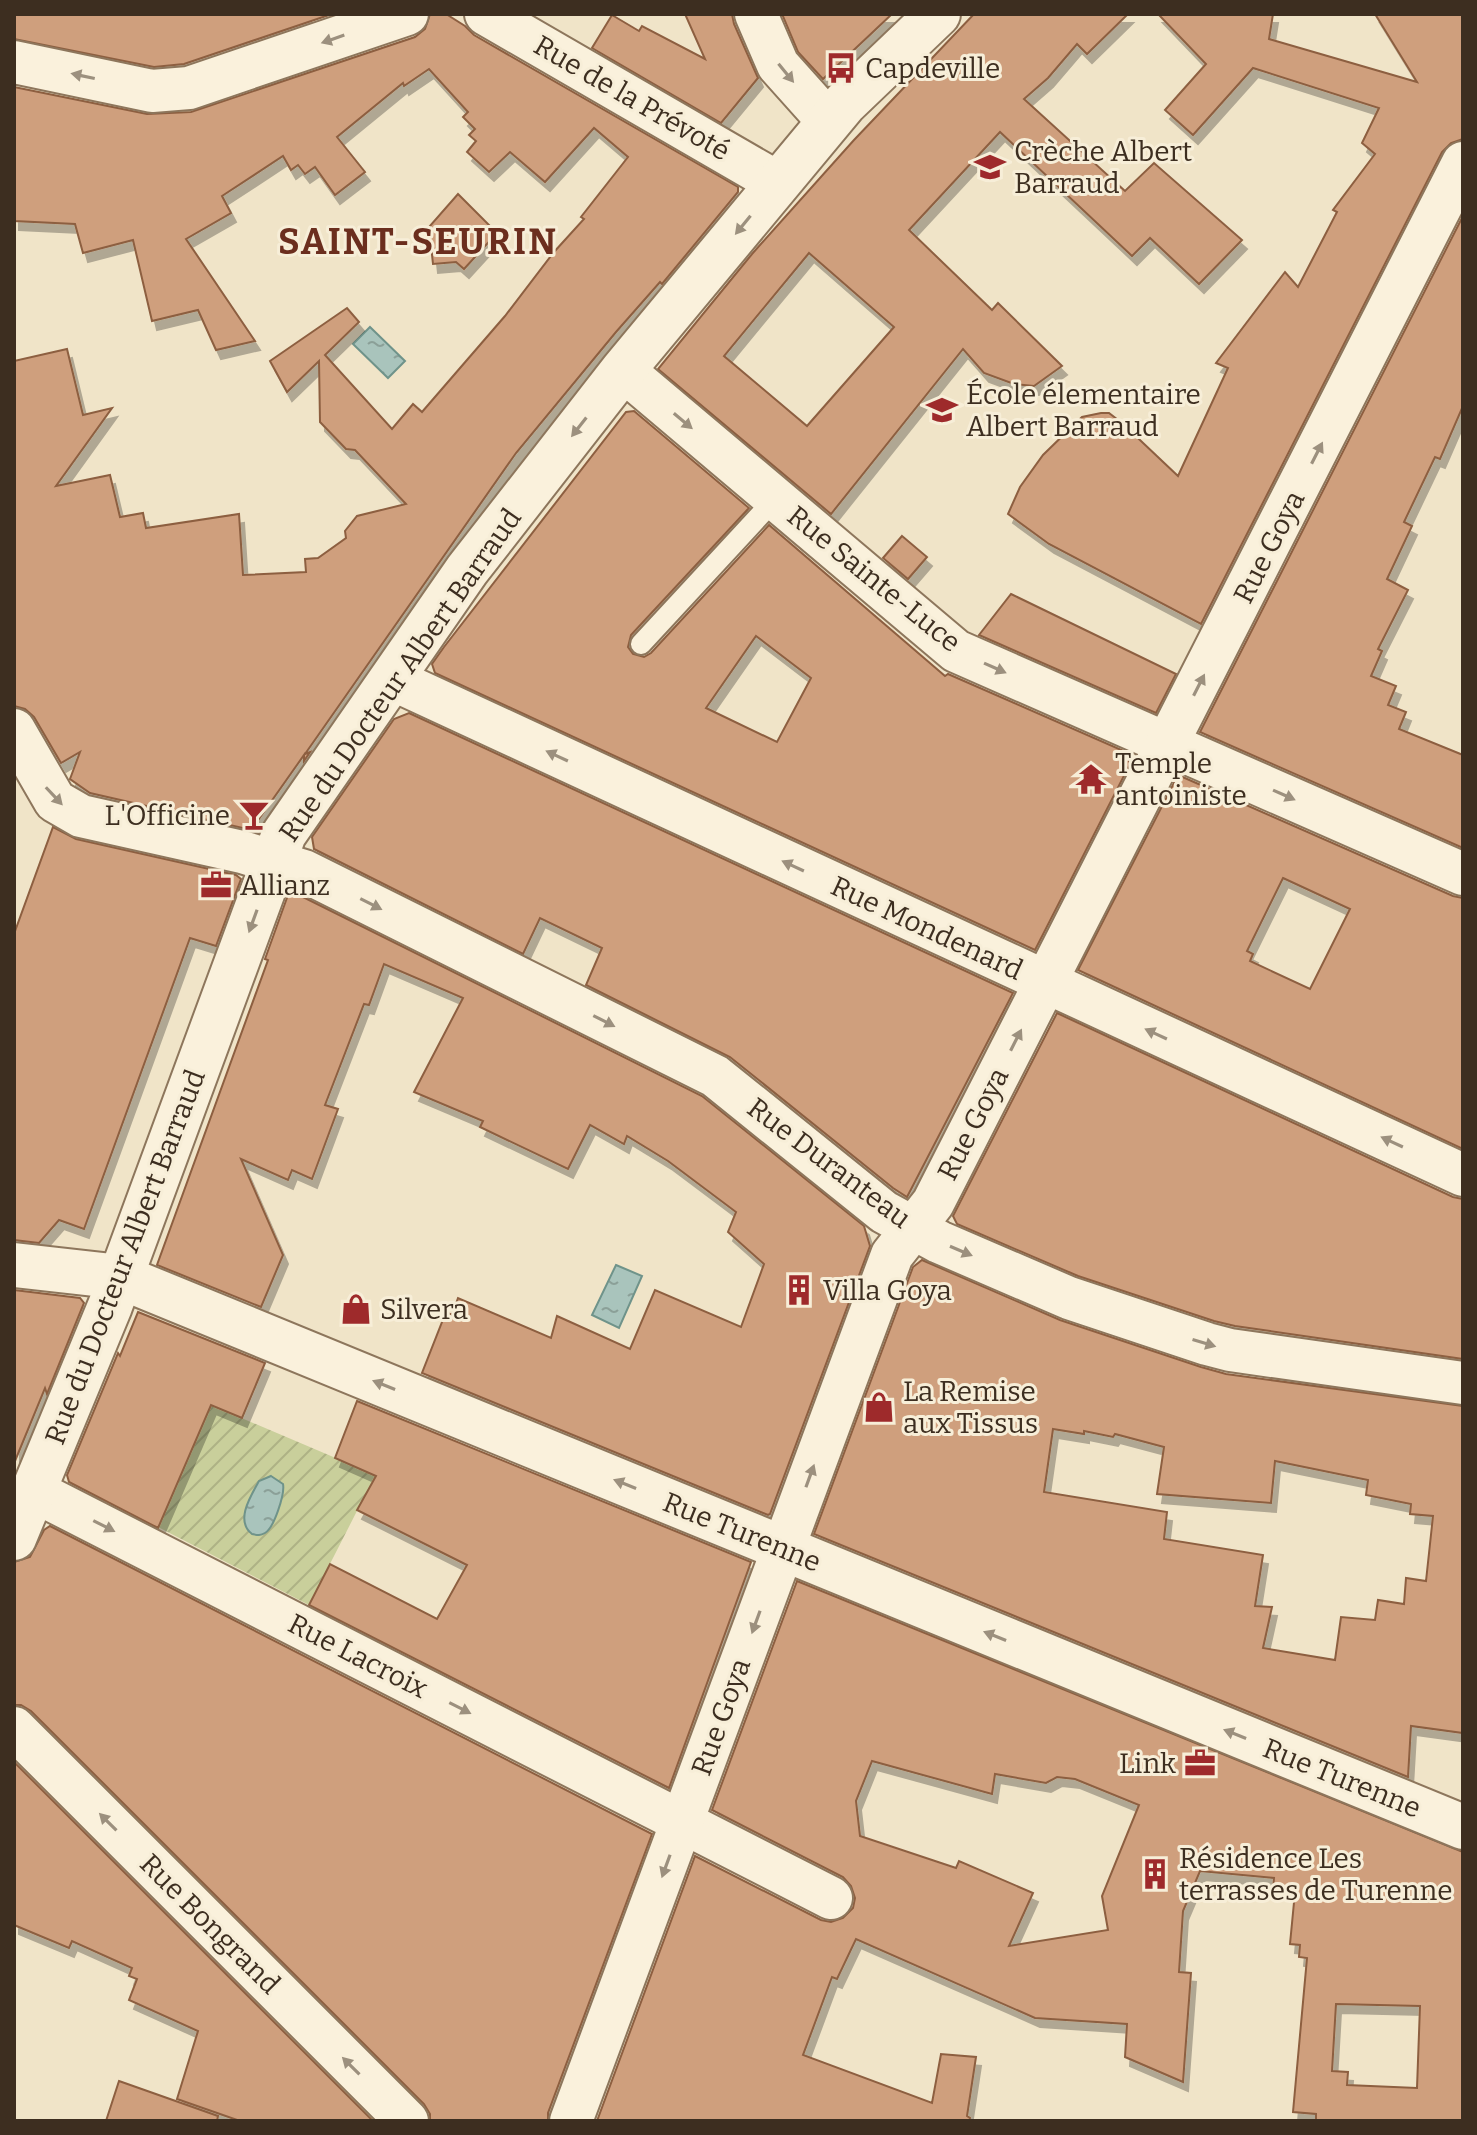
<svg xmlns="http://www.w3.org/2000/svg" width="1477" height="2135" viewBox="0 0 1477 2135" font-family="Bitter,serif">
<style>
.garden{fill:url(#garden-furrows)}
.water{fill:url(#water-ripples);stroke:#6f938a;stroke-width:2}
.building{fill:#cf9f7d;stroke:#8d5f41;stroke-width:2;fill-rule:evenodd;filter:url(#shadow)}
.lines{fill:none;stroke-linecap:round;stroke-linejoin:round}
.service-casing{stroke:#8d765c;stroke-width:24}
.minor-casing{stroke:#8d765c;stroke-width:46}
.tertiary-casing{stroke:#8d765c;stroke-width:48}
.service{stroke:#faf1dc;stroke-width:20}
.minor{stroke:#faf1dc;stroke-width:42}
.tertiary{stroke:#faf1dc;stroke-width:44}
.oneway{fill:#9c907e}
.labels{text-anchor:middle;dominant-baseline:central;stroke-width:6;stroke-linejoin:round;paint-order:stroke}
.poi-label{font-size:28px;fill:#3d2e20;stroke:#f7eed8;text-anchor:start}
.street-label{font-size:28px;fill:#3d2e20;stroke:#f7eed8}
.district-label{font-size:36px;font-weight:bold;letter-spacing:2px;fill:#6b2e1e;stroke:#f7eed8}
</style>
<defs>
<pattern id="garden-furrows" width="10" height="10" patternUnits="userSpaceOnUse" patternTransform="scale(2)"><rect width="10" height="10" fill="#c9cf9b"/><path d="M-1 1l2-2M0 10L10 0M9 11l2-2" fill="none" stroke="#aeb285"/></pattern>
<pattern id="water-ripples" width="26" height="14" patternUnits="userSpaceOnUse" patternTransform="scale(2)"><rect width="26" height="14" fill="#a9c4bc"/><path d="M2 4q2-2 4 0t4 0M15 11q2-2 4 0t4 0" fill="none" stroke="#8ba098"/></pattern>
<filter id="shadow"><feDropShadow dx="5" dy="9" stdDeviation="0" flood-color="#0004"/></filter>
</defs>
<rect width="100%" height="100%" fill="#f0e4c8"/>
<path class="garden" d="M211,1405l167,71 -20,33 -49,96 -151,-78z"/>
<g class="water">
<path d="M370,327l35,34 -17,17 -35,-34z"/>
<path d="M616,1265l26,11 -23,52 -27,-13z"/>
<path d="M271,1476l12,8c2,10 -9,44 -18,49 -5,3 -8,2 -13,1 -17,-13 -2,-37 7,-53z"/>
</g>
<g class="building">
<path d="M14,14h318l-148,50 -30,3 -140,-28z"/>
<path d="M430,14h16l19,12 9,9 264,152v5l-76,92 -2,-2 -44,50 -100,121 -211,301 5,-2 -6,9v-6l-48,68 -9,6 -157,-36 -20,-14 10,-27 -19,11 -27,-46 -9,-8 -11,-3v-345l53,-12 16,66 29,-7 -56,78 54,-11 10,42 23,-4 3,15 93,-14 4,61 63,-3 -1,-13 13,-1 28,-20 -1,-7 12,-15 49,-12 -51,-54 -9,-1 -26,-27 -1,-61 -32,31 -17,-31 77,-53 12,14 -34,33 67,74 21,-25 9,8 83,-96 49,-64 30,-33 -3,-2 47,-60 -34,-29 -49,54 -35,-30 -21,20 -22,-20 9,-11 -7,-6 6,-6 -12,-12 5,-5 -39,-43 -25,17 -1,-3 -66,54 28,35 -30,23 -20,-28 -10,7 -7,-9 -7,5 -8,-14 -61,40 9,17 -45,26 69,102 -39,9 -18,-40 -46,11 -19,-81 -50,13 -8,-29 -61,-3v-134l133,27 44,-2 224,-75 10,-8z"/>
<path d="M685,14h47l2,10 24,54 -37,45 -129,-75 20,-33 27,16 3,-5 63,33z"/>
<path d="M782,14h110l-69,65 -25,-27z"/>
<path d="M974,14h154l-41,40 -10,-10 -29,34 -24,21 101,92 29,-28 88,77 -43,44 -49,-46 -18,18 -132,-124 -91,98 83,80 6,-7 64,63 -28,20 -20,-2 -30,-11 -21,-24 -132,165 -173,-145 94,-115 102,-114zM809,253l85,74 -87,99 -83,-70z"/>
<path d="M1158,14h115l-4,25 148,43 -42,-68h88v125l-12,4 -9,9 -241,472 -152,-80 -41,-30 12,-27 23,-32 39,-38 19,-4h8l13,10 56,53 50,-108 -12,-5 69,-91 13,15 39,-75 -4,-2 42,-56 -13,-11 17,-35 -126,-40 -60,67 -28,-25 41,-46z"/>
<path d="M458,194l39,39 -33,36 -8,-7 -23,2 -4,-37z"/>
<path d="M1463,216v190l-23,53 -5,-2 -31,65 8,4 -25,53 21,11 -30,59 4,2 -11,25 25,10 -8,19 18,7 -7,17 64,26v93l-263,-116z"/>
<path d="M634,411l115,97 -118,127 -3,12 5,7 11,3 7,-4 118,-128 176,151 3,-2 178,78 4,12 -95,186 -600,-277 -3,-9 12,-17 182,-235zM756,636l55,42 -34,64 -71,-34z"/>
<path d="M902,536l25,21 -19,22 -25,-21z"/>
<path d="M1011,594l165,80 -20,39 -177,-78z"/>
<path d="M409,713l604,280 -106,204 -14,-9 -163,-131 -144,-72 16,-37 -62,-30 -17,36 -209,-105 -2,-12 82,-118z"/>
<path d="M1178,775l275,121 10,2v251l-385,-179zM1283,878l67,31 -40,80 -60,-28 3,-7 -6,-3z"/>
<path d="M53,827l23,12 160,36 5,4 -25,67 -26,-8 -106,291 -25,-9 -20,23 -25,-3v-306z"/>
<path d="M295,893l407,203 162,130 6,20 -100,268 -2,1 -346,-142 24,-61 6,3 6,-17 93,40 6,-22 73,33 25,-59 86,37 23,-63 -36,-32 8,-20 -68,-51 -41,-25 -3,8 -34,-19 -22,44 -88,-42 3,-6 -69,-29 49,-94 -79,-34 -15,41 -5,-1 -39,101 13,4 -26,70 -20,-9 -4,10 -47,-21 42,96 -22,52 -104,-42 111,-305 -3,-1 23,-64z"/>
<path d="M1057,1013l396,184 10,2v160l-228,-33 -21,-5 -136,-45 -121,-52 -4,-8z"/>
<path d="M922,1260l138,60 141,47 25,7 237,32v327l-52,-7 -3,51 -594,-243 99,-267zM1053,1429l31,5v-3l29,6 2,-3 49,13 -7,47 114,9 4,-42 93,19 -2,15 45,9 -1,10 23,2 -7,65 -20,-3 -2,26 -26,-4 -3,20 -34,-3 -6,43 -72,-12 9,-41 -17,-1 8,-51 -99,-16 3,-27 -123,-20z"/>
<path d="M14,1290l66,8 4,5 -37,91 -2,-6 -30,73z"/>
<path d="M138,1312l127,51 -23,55 -31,-13 -53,123 -89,-46 -2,-7 51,-122 2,3z"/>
<path d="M357,1401l394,161 -82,226 -360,-183 21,-41 107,55 30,-54 -110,-55 19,-34 -41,-18z"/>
<path d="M50,1526l602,308 -104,279v8h-118v-7l-6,-10 -393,-393 -10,-6h-7v-143l16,-5 14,-27z"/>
<path d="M797,1581l666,271v269h-147v-7l-23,-2 14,-154 -8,-1 1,-12 -10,-1 5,-52 -22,-2 1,-12 -74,-7 -17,40 -4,61 12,1 -8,109 -58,-25 2,-33 -92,-6 -179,-79 -19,40 -5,-2 -29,78 129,48 9,-49 35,3 -9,59 3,2 -1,3h-372l98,-265 126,64 10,2 12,-4 10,-10 2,-10 -4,-12 -8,-9 -131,-67zM872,1761l120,33 3,-20 51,9 11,-6 18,2 64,26 -37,91 6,34 -99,16 24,-53 -74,-32 -3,7 -96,-32 -4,-35zM1336,2004l84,2 -3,82 -70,-3 1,-13 -16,-1z"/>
<path d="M14,1762l359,359h-133l-63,-22 21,-68 -69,-31 8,-21 -8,-3 3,-8 -60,-27 -3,7 -55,-23z"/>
<path d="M119,2081l99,35 -1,5h-111z"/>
</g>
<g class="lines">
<defs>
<path id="service" d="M641,644l134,-145"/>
<g id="minor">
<path d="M486,14l292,169"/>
<path d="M756,14l22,51 51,57"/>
<path d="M14,62l138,29 37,-3 218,-74"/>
<path d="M623,370l333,281 507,223"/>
<path d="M392,679l1071,496"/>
<path d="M14,730l41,71 26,15 161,36 62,19 411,205 169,136 55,30 130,56 138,46 23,6 233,33"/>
<path d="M34,1491l797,407"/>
<path d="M14,1728l393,393"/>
<path d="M571,2121l321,-866 41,-52 530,-1040"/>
</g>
<g id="tertiary">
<path d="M14,1265l107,12 1342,550"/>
<path d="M14,1538l96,-232 174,-472 183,-264 156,-200 222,-267 93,-89"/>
</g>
</defs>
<use href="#service" class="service-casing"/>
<use href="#minor" class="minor-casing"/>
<use href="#tertiary" class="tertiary-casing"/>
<use href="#service" class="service"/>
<use href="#minor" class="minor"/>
<use href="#tertiary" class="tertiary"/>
</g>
<defs><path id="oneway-solid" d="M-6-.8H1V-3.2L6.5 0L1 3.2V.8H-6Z" transform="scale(2)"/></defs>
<g class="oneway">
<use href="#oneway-solid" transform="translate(333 39) rotate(161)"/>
<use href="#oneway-solid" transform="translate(786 73) rotate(51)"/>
<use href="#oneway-solid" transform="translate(83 76) rotate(-168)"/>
<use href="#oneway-solid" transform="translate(743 225) rotate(129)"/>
<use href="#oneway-solid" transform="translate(683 421) rotate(40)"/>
<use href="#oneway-solid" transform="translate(579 427) rotate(128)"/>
<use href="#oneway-solid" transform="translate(1317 453) rotate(-63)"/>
<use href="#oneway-solid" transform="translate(995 668) rotate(24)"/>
<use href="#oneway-solid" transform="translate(1199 685) rotate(-63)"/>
<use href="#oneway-solid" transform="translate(557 756) rotate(-155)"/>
<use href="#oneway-solid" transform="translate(1284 795) rotate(24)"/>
<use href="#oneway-solid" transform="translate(54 796) rotate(47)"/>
<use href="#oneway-solid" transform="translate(793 866) rotate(-155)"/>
<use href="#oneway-solid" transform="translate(371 904) rotate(27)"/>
<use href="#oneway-solid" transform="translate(253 921) rotate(110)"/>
<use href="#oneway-solid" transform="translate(604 1021) rotate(27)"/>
<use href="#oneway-solid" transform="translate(1156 1034) rotate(-155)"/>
<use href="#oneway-solid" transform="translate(1016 1040) rotate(-63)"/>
<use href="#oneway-solid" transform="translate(1392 1142) rotate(-155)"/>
<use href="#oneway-solid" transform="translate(961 1251) rotate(23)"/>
<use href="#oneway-solid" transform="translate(1204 1343) rotate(17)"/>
<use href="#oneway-solid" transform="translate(384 1385) rotate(-158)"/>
<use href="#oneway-solid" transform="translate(810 1476) rotate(-70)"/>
<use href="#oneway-solid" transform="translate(625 1484) rotate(-158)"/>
<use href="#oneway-solid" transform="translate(104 1526) rotate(27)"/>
<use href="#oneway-solid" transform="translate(756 1622) rotate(110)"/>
<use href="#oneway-solid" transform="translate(995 1636) rotate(-158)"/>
<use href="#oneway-solid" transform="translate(460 1708) rotate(27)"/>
<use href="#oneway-solid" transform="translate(1235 1734) rotate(-158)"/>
<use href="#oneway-solid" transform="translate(108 1822) rotate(-135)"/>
<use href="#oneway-solid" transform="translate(666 1866) rotate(110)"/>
<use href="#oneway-solid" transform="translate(351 2066) rotate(-135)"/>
</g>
<defs>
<symbol id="bus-bare" viewBox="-9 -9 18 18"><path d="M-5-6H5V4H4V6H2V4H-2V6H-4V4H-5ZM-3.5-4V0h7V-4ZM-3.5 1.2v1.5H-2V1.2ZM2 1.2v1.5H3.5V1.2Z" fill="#9e2a2b" stroke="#f7eed8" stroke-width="2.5" paint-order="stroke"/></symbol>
<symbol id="school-bare" viewBox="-9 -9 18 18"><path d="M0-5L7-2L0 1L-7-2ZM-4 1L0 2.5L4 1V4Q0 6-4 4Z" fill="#9e2a2b" stroke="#f7eed8" stroke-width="2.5" paint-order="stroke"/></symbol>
<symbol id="temple-bare" viewBox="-9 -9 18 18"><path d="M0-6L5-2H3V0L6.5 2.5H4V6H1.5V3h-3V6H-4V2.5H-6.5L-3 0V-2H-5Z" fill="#9e2a2b" stroke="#f7eed8" stroke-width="2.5" paint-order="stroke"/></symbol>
<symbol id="bar-bare" viewBox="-9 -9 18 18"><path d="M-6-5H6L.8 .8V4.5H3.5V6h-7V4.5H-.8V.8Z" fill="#9e2a2b" stroke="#f7eed8" stroke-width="2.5" paint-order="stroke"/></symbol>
<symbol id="office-bare" viewBox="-9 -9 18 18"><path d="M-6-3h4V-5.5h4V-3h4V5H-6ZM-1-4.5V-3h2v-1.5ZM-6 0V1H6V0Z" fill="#9e2a2b" stroke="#f7eed8" stroke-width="2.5" paint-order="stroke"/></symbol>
<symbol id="building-bare" viewBox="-9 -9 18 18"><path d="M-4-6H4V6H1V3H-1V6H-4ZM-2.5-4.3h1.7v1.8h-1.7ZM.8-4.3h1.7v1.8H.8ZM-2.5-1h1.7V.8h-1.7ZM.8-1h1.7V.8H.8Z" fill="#9e2a2b" stroke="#f7eed8" stroke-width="2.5" paint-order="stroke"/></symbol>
<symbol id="shop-bare" viewBox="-9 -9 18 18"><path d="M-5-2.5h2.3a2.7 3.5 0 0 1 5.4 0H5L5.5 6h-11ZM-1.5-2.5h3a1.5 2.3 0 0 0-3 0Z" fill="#9e2a2b" stroke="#f7eed8" stroke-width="2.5" paint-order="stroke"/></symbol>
</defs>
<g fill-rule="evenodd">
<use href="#bus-bare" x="819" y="46" width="44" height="44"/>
<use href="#school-bare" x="968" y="145" width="44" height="44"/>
<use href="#school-bare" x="920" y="388" width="44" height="44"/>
<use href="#temple-bare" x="1069" y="757" width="44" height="44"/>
<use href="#bar-bare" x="232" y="793" width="44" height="44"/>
<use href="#office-bare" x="194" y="863" width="44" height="44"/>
<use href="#building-bare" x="777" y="1268" width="44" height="44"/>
<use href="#shop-bare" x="334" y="1287" width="44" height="44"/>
<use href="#shop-bare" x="857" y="1385" width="44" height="44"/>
<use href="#office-bare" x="1178" y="1741" width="44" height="44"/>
<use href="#building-bare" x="1133" y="1852" width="44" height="44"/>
</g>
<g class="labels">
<g class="poi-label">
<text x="865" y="68">Capdeville</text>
<text x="1014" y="151">Crèche Albert<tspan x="1014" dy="32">Barraud</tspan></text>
<text x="966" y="394">École élementaire<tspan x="966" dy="32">Albert Barraud</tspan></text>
<text x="1115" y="763">Temple<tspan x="1115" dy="32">antoiniste</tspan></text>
<text x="230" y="815" text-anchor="end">L'Officine</text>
<text x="240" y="885">Allianz</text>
<text x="823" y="1290">Villa Goya</text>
<text x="380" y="1309">Silvera</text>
<text x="903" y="1391">La Remise<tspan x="903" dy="32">aux Tissus</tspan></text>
<text x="1176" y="1763" text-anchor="end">Link</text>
<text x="1179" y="1858">Résidence Les<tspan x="1179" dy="32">terrasses de Turenne</tspan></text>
</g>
<g class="street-label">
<text transform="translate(632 98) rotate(30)">Rue de la Prévoté</text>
<text transform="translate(1269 547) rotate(-63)">Rue Goya</text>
<text transform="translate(874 579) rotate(39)">Rue Sainte-Luce</text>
<text transform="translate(400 675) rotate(-55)">Rue du Docteur Albert Barraud</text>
<text transform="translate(927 928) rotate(25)">Rue Mondenard</text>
<text transform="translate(973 1124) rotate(-63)">Rue Goya</text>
<text transform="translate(829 1163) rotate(37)">Rue Duranteau</text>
<text transform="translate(125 1257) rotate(-69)">Rue du Docteur Albert Barraud</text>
<text transform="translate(742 1532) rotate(22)">Rue Turenne</text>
<text transform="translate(358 1656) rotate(27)">Rue Lacroix</text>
<text transform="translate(721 1717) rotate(-70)">Rue Goya</text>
<text transform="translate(1342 1778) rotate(22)">Rue Turenne</text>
<text transform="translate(210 1924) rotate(45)">Rue Bongrand</text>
</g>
<g class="district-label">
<text x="418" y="242">SAINT-SEURIN</text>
</g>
</g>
<rect width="1477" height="2135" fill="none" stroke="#3d2e20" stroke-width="32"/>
</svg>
